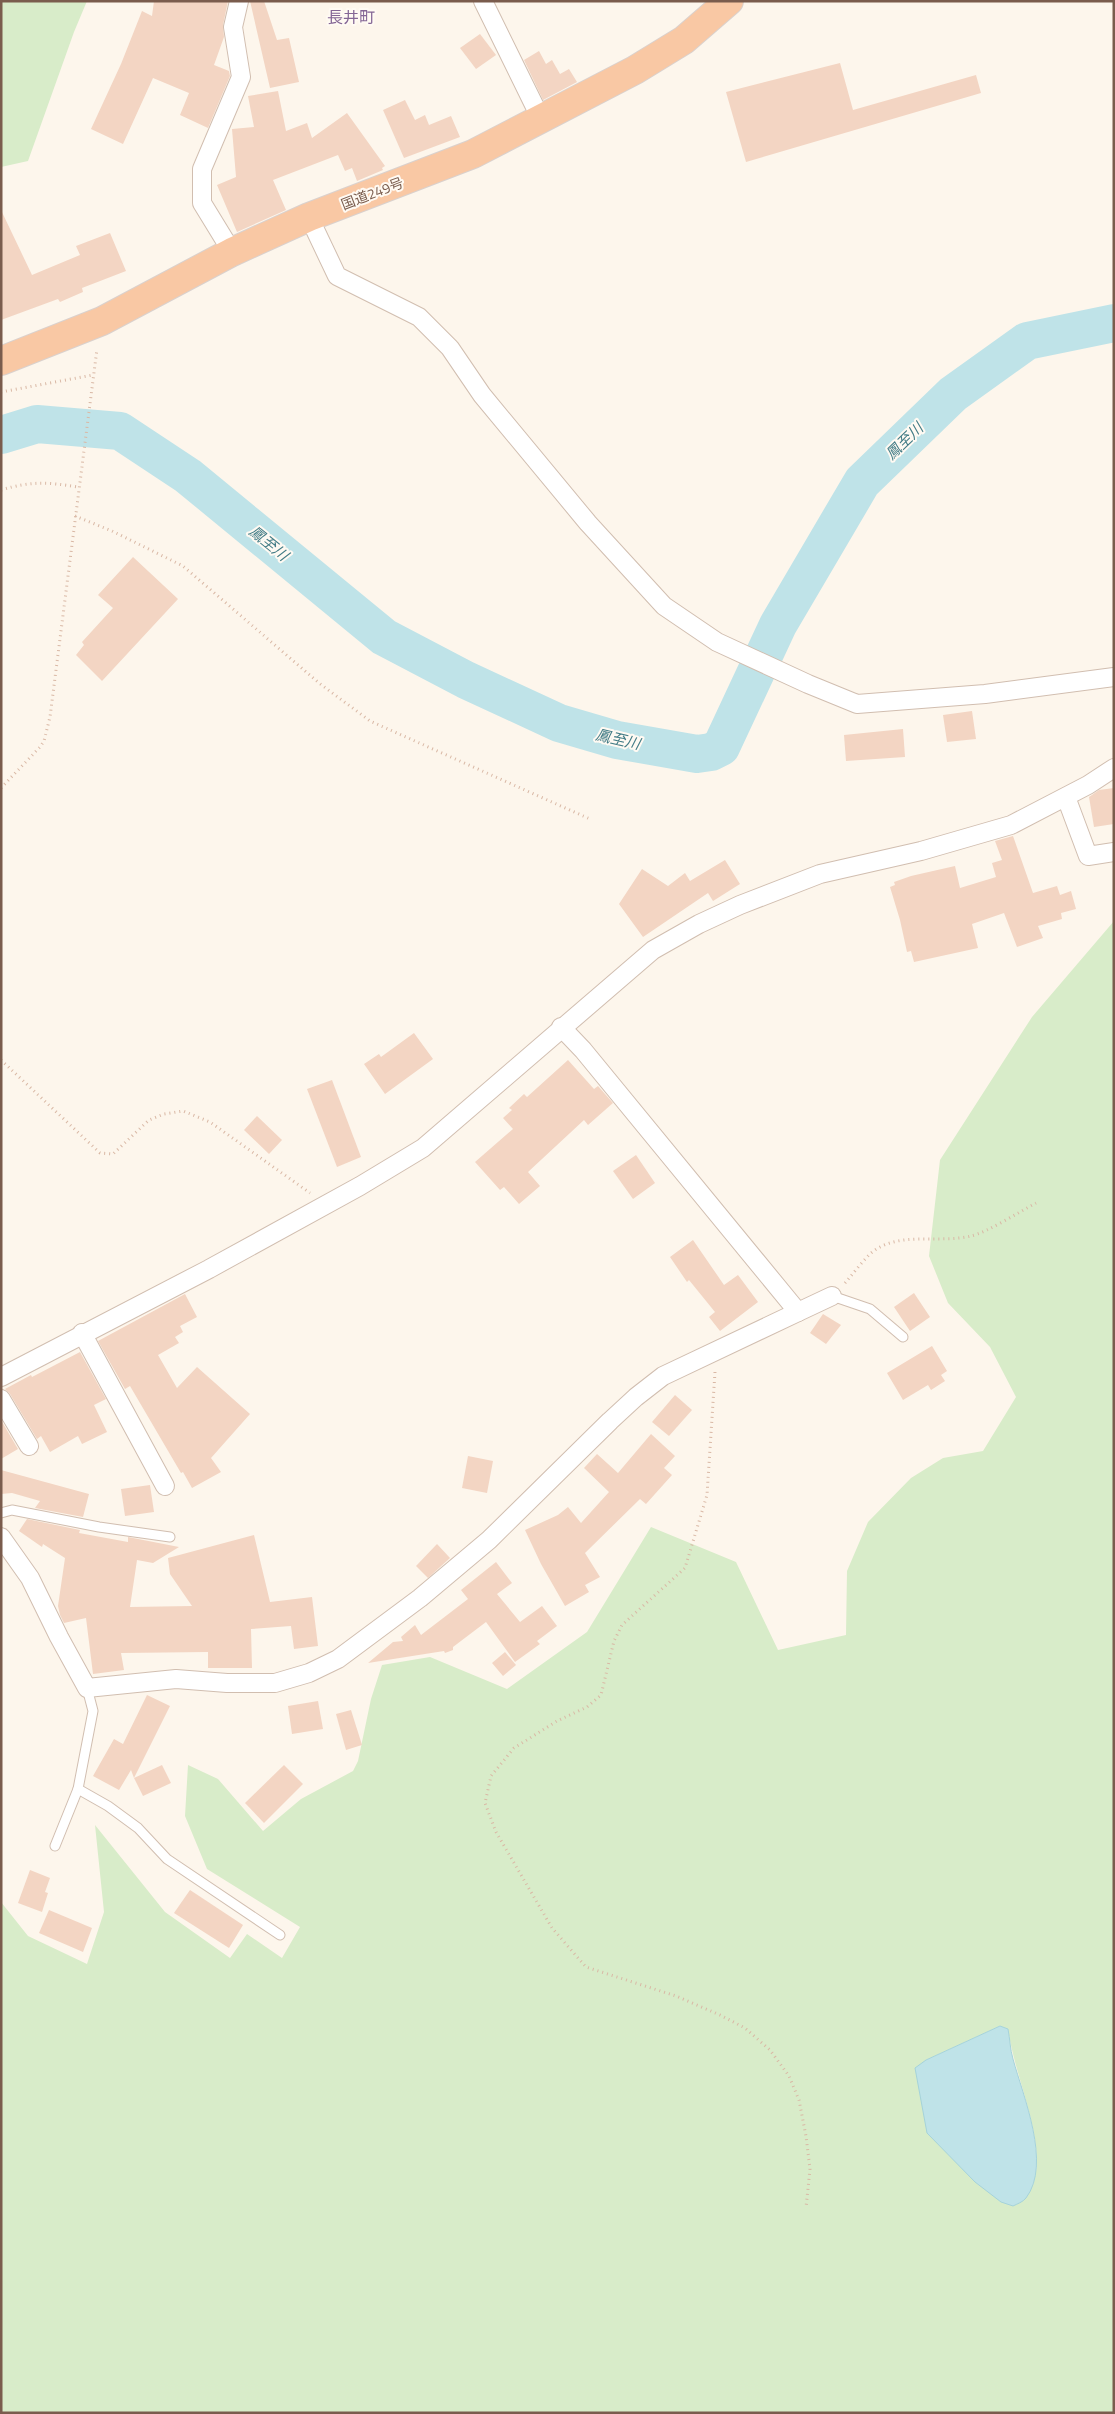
<svg xmlns="http://www.w3.org/2000/svg" width="1115" height="2414" viewBox="0 0 1115 2414" font-family="'Titillium Web','Noto Sans JP',sans-serif">
<style>
.green{fill:#d8ecc9;fill-rule:evenodd}
.water{fill:#bfe3e8;stroke:#a5d3da}
.lines{fill:none;stroke-linecap:round;stroke-linejoin:round}
.river{stroke:#bfe3e8;stroke-width:38}
.building{fill:#f3d5c3}
.service-casing{stroke:#d1beb0;stroke-width:11}
.minor-casing{stroke:#d1beb0;stroke-width:20}
.trunk-casing{stroke:#dad1cd;stroke-width:30}
.path{stroke:#d9b8a5;stroke-width:3;stroke-dasharray:1 4;stroke-linecap:butt}
.service{stroke:#fff;stroke-width:9}
.minor{stroke:#fff;stroke-width:18}
.trunk{stroke:#f9c8a4;stroke-width:28}
.labels{text-anchor:middle;dominant-baseline:central;stroke-width:4;stroke-linejoin:round;paint-order:stroke}
.street-label{font-size:14px;fill:#7a5c4d;stroke:#fffaf3}
.water-label{font-size:15px;font-style:italic;fill:#437c86;stroke:#fffaf3}
.quarter-label{font-size:16px;fill:#846695;stroke:#fffaf3}
</style>
<rect width="100%" height="100%" fill="#fdf6ec"/>
<g class="green">
<path d="M1,1h86l-13,31 -46,129 -27,6z"/>
<path d="M1114,921v1492h-1113v-511l27,34 59,28 17,-52 -9,-87 70,87 65,46 17,-24 35,24 18,-31 -93,-58 -22,-53 3,-51 30,14 45,52 38,-32 52,-28 5,-10 13,-62 11,-34 48,-8 77,32 80,-57 64,-105 85,35 42,88 68,-15 1,-64 21,-49 43,-44 32,-20 40,-7 33,-54 -26,-50 -42,-44 -19,-47 11,-96 92,-143zM1000,2026l8,3c6,43 29,91 29,134 0,7 -3,15 -4,23l-107,-126z"/>
</g>
<path class="water" d="M1000,2026l8,3c2,10 2,20 5,30 10,37 39,105 13,139 -3,4 -9,6 -13,8l-12,-4 -26,-20 -48,-49 -12,-65 11,-8z"/>
<g class="lines">
<path class="river" d="M1,435l36,-11 83,7 68,45 196,161 82,43 93,43 58,17 80,14 14,-2 10,-5 57,-122 84,-143 91,-88 74,-53 87,-18"/>
</g>
<g class="building">
<path d="M154,1h74l-5,24 1,12 -10,28 15,6 1,5 -22,52 -28,-13 9,-22 -36,-15 -30,66 -32,-15 30,-65 21,-53 10,5z"/>
<path d="M250,1h14l13,39 12,-2 10,44 -29,6z"/>
<path d="M480,34l16,21 -20,14 -16,-21z"/>
<path d="M539,51l7,13 6,-4 8,14 9,-5 8,13 -34,18 -19,-40z"/>
<path d="M840,63l13,47 123,-35 5,18 -235,69 -20,-70z"/>
<path d="M278,91l8,40 21,-8 5,15 35,-25 38,53 -3,2 1,2 -26,11 -5,-13 -7,3 -7,-16 -65,25 13,30 -49,22 -20,-47 19,-8 -4,-48 22,-2 -6,-31z"/>
<path d="M405,100l10,20 10,-5 4,10 22,-9 9,21 -56,21 -21,-48z"/>
<path d="M1,210l31,65 48,-20 -4,-9 34,-13 16,38 -44,17 1,4 -23,10 -2,-3 -57,21z"/>
<path d="M133,557l45,42 -76,82 -26,-26 8,-10 -2,-3 31,-34 -15,-13z"/>
<path d="M972,711l4,28 -29,3 -4,-27z"/>
<path d="M903,729l2,28 -59,4 -2,-26z"/>
<path d="M1114,788v36l-20,3 -5,-30 10,-7z"/>
<path d="M1013,836l20,57 24,-7 3,9 11,-4 5,18 -15,4 1,6 -24,7 5,12 -26,9 -13,-34 -32,11 6,24 -64,14 -3,-11 -4,1 -7,-32 -10,-33 5,-2 -1,-3 17,-6 44,-10 5,22 36,-11 -4,-14 10,-3 -7,-19z"/>
<path d="M725,860l15,24 -27,17 -5,-8 -65,44 -24,-33 23,-35 26,17 17,-13 5,8z"/>
<path d="M414,1033l19,26 -48,35 -21,-30 15,-10 2,3z"/>
<path d="M568,1060l26,29 4,-3 15,17 -25,22 -4,-5 -56,52 12,14 -21,18 -15,-17 -4,3 -25,-28 38,-33 -10,-11 9,-8 -3,-2 15,-14 3,3z"/>
<path d="M332,1080l29,77 -24,10 -30,-78z"/>
<path d="M257,1116l25,24 -13,14 -25,-24z"/>
<path d="M636,1155l19,28 -22,16 -20,-28z"/>
<path d="M693,1240l31,45 14,-10 20,27 -38,29 -11,-14 6,-5 -26,-32 -2,2 -17,-25z"/>
<path d="M914,1293l16,24 -20,14 -16,-24z"/>
<path d="M185,1294l12,23 -17,9 3,6 -8,5 4,6 -21,12 19,33 20,-21 53,47 -39,44 10,14 -29,16 -9,-16 -2,1 -51,-87 -5,3 -27,-48z"/>
<path d="M823,1314l18,11 -15,19 -16,-11z"/>
<path d="M932,1346l15,25 -6,4 4,6 -14,9 -3,-5 -25,15 -16,-27z"/>
<path d="M80,1352l26,47 -12,6 13,27 -25,12 -4,-8 -28,16 -9,-16 -4,3 -27,-45 -5,-5 26,-14 1,2z"/>
<path d="M675,1395l17,15 -23,26 -17,-14z"/>
<path d="M1,1420l17,29 -17,10z"/>
<path d="M651,1434l24,22 -11,12 8,7 -26,29 -6,-5 -55,54 15,24 -15,8 4,7 -24,14 -24,-42 -16,-34 33,-15 10,-8 13,16 28,-31 -25,-24 13,-14 21,19z"/>
<path d="M468,1456l25,5 -6,32 -25,-5z"/>
<path d="M1,1470l88,24 -6,23 -48,-9 5,-7 -28,-8 -11,1z"/>
<path d="M150,1485l4,27 -29,4 -4,-27z"/>
<path d="M27,1519l53,11 -1,3 49,9v-5l51,10 -26,16 -16,-3 -7,47 62,-1 -22,-32 -2,-16 86,-23 16,67 42,-5 6,49 -24,3 -3,-23 -40,3 1,39h-44v-16l-87,1 3,17 -31,4 -7,-56 -22,5 -4,-8 -2,-9 7,-48 -22,-14 -1,3 -23,-16z"/>
<path d="M437,1544l13,14 -22,20 -12,-12z"/>
<path d="M496,1562l16,21 -15,11 23,28 22,-16 15,20 -20,15 3,3 -25,18 -29,-40 -33,25v3l-8,3 -1,-2 -76,12 25,-21 10,-1 -2,-4 14,-12 6,10 47,-36 -7,-9z"/>
<path d="M505,1652l11,13 -13,11 -11,-13z"/>
<path d="M147,1695l23,11 -36,72 -3,-8 -12,20 -26,-14 21,-37 9,5z"/>
<path d="M318,1701l5,28 -31,5 -4,-28z"/>
<path d="M351,1710l11,35 -16,5 -10,-36z"/>
<path d="M162,1765l9,18 -28,13 -9,-18z"/>
<path d="M284,1765l19,19 -39,39 -19,-20z"/>
<path d="M30,1870l20,8 -5,14 3,1 -6,19 -24,-9z"/>
<path d="M190,1890l53,35 -14,23 -55,-35z"/>
<path d="M49,1910l43,18 -9,24 -44,-19z"/>
</g>
<g class="lines">
<defs>
<g id="service">
<path d="M832,1296l38,13 33,28"/>
<path d="M1,1513l11,-3 87,17 71,10"/>
<path d="M78,1789l30,17 30,22 29,31 113,76"/>
<path d="M55,1846l23,-57 15,-78 -6,-23"/>
</g>
<g id="minor">
<path d="M483,1l58,118"/>
<path d="M309,217l28,59 82,41 31,31 32,47 106,128 76,83 53,36 91,42 49,20 128,-10 129,-17"/>
<path d="M232,252l-30,-49v-34l39,-92 -8,-50 6,-26"/>
<path d="M1066,797l22,59 26,-4"/>
<path d="M798,1312l34,-16"/>
<path d="M82,1333l83,153"/>
<path d="M1,1377l208,-108 151,-83 63,-38 230,-198 46,-26 41,-19 80,-31 101,-23 90,-26 77,-40 26,-17"/>
<path d="M1,1399l28,47"/>
<path d="M1,1537l29,41 29,59 28,51 89,-9 51,4h48l34,-10 29,-14 82,-61 69,-58 121,-119 26,-24 27,-21 135,-64 -215,-262 -22,-23"/>
</g>
<path id="trunk" d="M1,361l101,-40 130,-69 77,-35 164,-63 162,-84 49,-30 45,-39"/>
</defs>
<use href="#service" class="service-casing"/>
<use href="#minor" class="minor-casing"/>
<use href="#trunk" class="trunk-casing"/>
<g class="path">
<path d="M1,392l92,-17"/>
<path d="M1,490c30,-9 46,-8 77,-3"/>
<path d="M75,516l37,15 71,35 136,117 51,38 220,98"/>
<path d="M1,788l39,-41 4,-6 6,-24 47,-368"/>
<path d="M1,1060l99,93 13,1 36,-34 15,-6 19,-3 27,11 100,71"/>
<path d="M845,1283c8,-9 16,-20 25,-29 27,-24 68,-10 101,-18 17,-4 48,-24 65,-33"/>
<path d="M715,1372l-8,123 -22,73 -63,57 -8,16 -13,54 -14,12 -30,14 -43,27 -23,28 -6,27 11,29 56,96 34,39 90,29 44,19 25,13 25,22 19,26 10,24 7,36 4,33 -4,39"/>
</g>
<use href="#service" class="service"/>
<use href="#minor" class="minor"/>
<use href="#trunk" class="trunk"/>
</g>
<g class="labels">
<g class="street-label">
<text transform="translate(372 193) rotate(-21)">国道249号</text>
</g>
<g class="water-label">
<text transform="translate(904 441) rotate(-44)">鳳至川</text>
<text transform="translate(269 543) rotate(39)">鳳至川</text>
<text transform="translate(618 739) rotate(13)">鳳至川</text>
</g>
<g class="quarter-label">
<text x="351" y="17">長井町</text>
</g>
</g>
<rect width="1115" height="2414" fill="none" stroke="#7a5c4d" stroke-width="5"/>
</svg>
